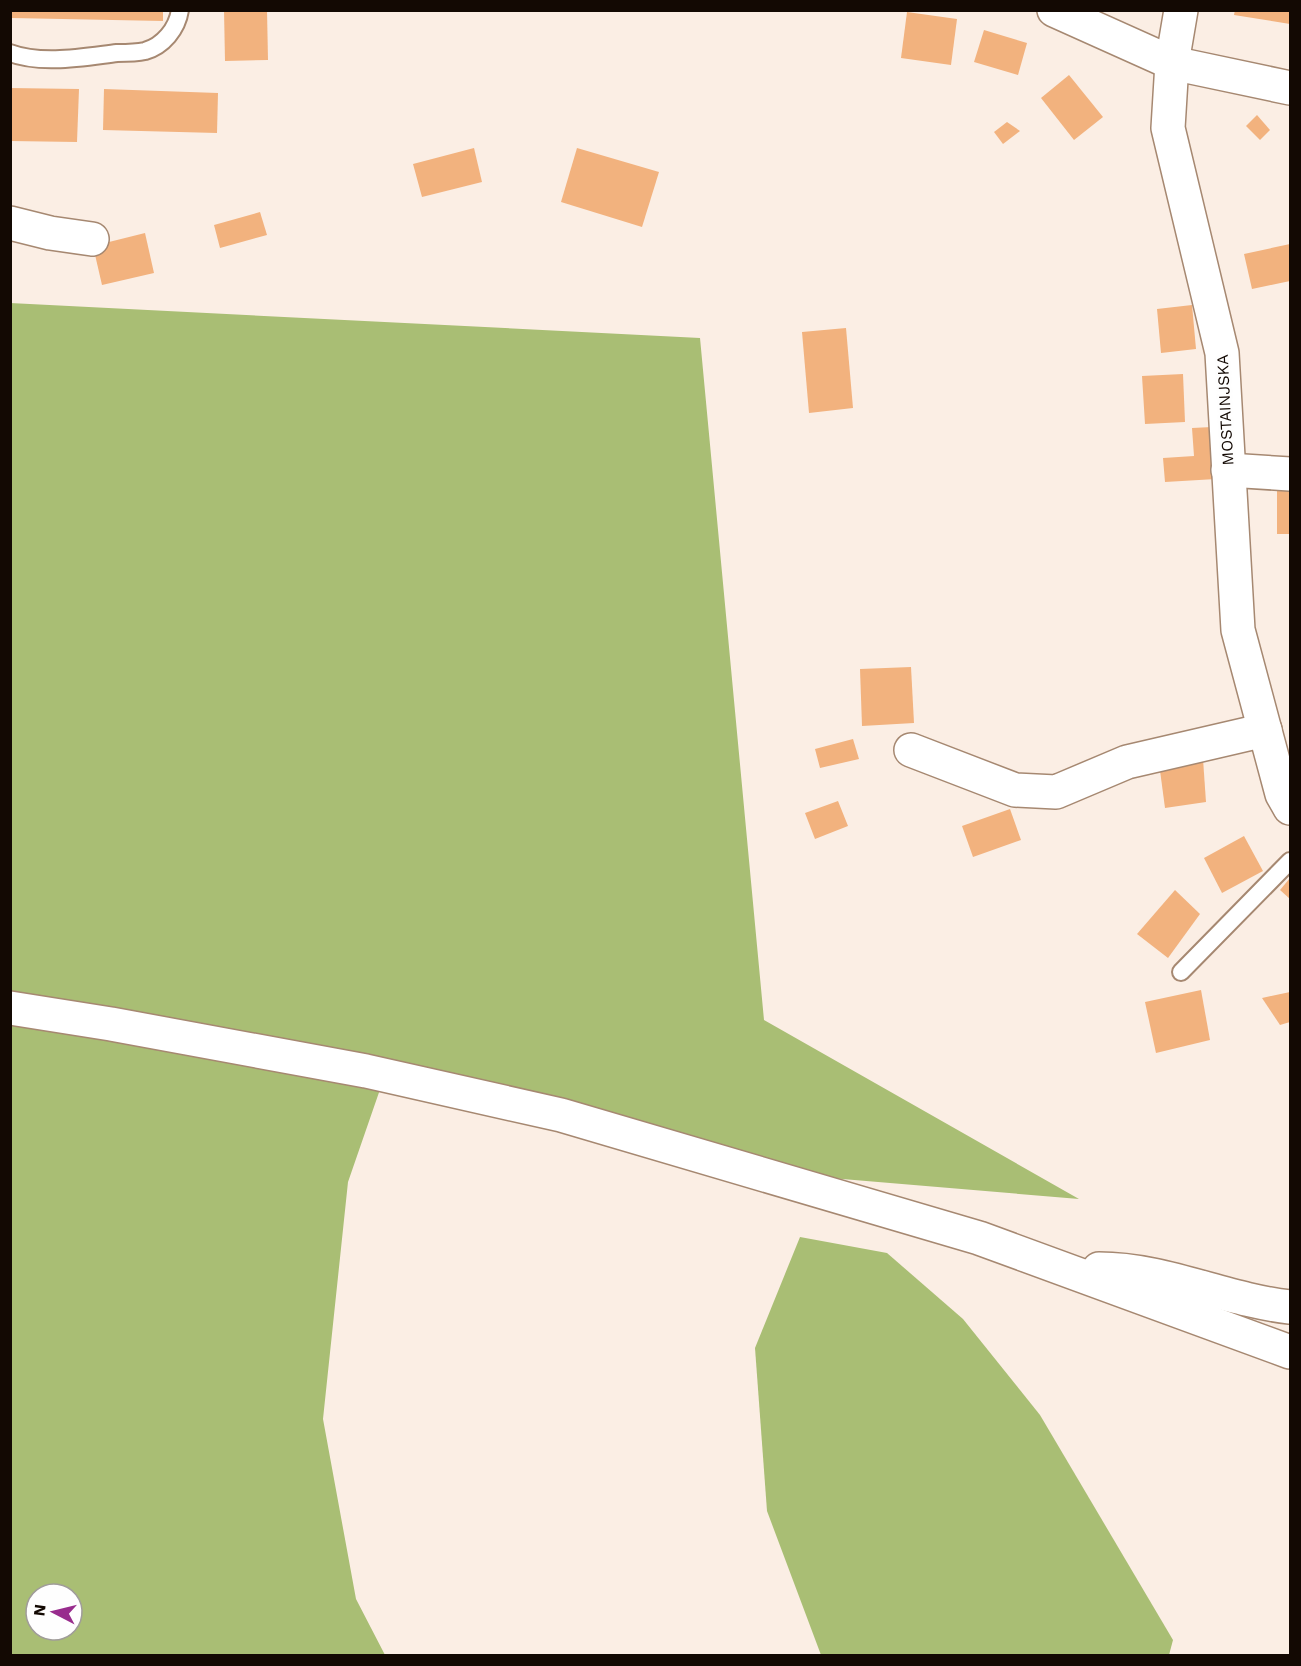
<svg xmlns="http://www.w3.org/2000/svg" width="1301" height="1666" viewBox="0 0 1301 1666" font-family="'Work Sans',sans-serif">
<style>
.forest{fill:#a9be74;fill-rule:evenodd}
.building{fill:#f2b27e}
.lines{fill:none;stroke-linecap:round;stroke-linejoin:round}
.service-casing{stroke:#a68871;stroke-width:20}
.minor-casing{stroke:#a68871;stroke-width:36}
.primary-casing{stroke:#a68871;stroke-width:36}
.service{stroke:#fff;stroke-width:16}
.minor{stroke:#fff;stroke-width:33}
.primary{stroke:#fff;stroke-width:33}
.labels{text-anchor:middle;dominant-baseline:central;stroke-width:6;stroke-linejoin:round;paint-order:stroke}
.street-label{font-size:16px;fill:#130903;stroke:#fefefe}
</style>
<rect width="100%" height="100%" fill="#fbeee4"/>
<g class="forest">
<path d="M10,303l690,35 64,682 315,179 -320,-27 -374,-97 -37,107 -25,237 33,180 29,56h-374zM36,1594h36v36h-36z"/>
<path d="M800,1237l87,16 76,66 77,96 133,225 -4,15h-348l-54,-144 -12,-163z"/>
</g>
<g class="building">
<path d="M12,10h151v11l-151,-3z"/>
<path d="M224,10h43l1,50 -43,1z"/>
<path d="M1235,10h55v14l-56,-9z"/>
<path d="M907,12l50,7 -6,46 -50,-7z"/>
<path d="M984,30l43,13 -9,32 -44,-13z"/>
<path d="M1069,75l34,42 -29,23 -33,-42z"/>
<path d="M10,88l69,1 -2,53 -67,-1z"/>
<path d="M104,89l114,4 -1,40 -114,-3z"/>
<path d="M1257,115l13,15 -10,10 -14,-14z"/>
<path d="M1007,122l13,9 -17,13 -9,-12z"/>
<path d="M474,148l8,34 -60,15 -9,-33z"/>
<path d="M577,148l82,24 -17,55 -81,-25z"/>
<path d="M260,212l7,23 -47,13 -6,-23z"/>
<path d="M145,233l9,40 -52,12 -9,-39z"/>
<path d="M1290,244v37l-38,8 -8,-35z"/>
<path d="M1192,305l4,44 -35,4 -4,-44z"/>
<path d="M846,328l7,80 -44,5 -7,-81z"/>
<path d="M1183,374l2,48 -40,2 -3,-48z"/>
<path d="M1212,427l4,52 -51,3 -2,-24 31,-2 -2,-28z"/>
<rect x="1277" y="485" width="13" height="49"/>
<path d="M911,667l3,56 -52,3 -2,-57z"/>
<path d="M853,739l6,20 -39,9 -5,-19z"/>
<path d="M1203,759l3,43 -41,6 -6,-45z"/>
<path d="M838,801l10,25 -33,13 -10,-26z"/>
<path d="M1010,809l11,31 -48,17 -11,-31z"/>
<path d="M1244,836l19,35 -41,22 -18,-35z"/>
<path d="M1290,878v21l-10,-9z"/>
<path d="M1175,890l25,24 -32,44 -31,-24z"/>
<path d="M1201,990l9,50 -54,13 -11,-51z"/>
<path d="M1290,992v30l-10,3 -18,-27z"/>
</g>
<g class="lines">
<defs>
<g id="service">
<path d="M10,53c32,12 74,4 107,0 9,0 19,0 28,-2 18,-5 32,-22 35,-41"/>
<path d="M1181,972l109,-111"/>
</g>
<g id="minor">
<path d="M1054,10l118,53 118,25"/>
<path d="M1181,10l-9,53 -4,65 54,225 16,277 44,164 8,14"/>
<path d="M10,223l40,10 42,6"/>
<path d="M1228,470l62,4"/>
<path d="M911,750l104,40 41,2 71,-30 138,-32"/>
</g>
<g id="primary">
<path d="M10,1008l101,16 255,47 195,44 418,123 311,114"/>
<path d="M1099,1269c66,0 126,31 191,38"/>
</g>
</defs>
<use href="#service" class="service-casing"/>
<use href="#minor" class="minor-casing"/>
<use href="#primary" class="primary-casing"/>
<use href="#service" class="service"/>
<use href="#minor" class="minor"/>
<use href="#primary" class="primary"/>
</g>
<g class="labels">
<g class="street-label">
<text transform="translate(1225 410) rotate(-93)">MOSTAINJSKA</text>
</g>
</g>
<rect width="1301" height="1666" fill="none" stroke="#130903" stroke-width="24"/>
<g transform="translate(54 1612) rotate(277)"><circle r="28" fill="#fefefe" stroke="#a09c9a" stroke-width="1.5"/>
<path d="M0-4.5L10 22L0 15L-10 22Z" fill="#982c8d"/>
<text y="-9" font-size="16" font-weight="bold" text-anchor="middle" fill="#130903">N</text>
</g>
</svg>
